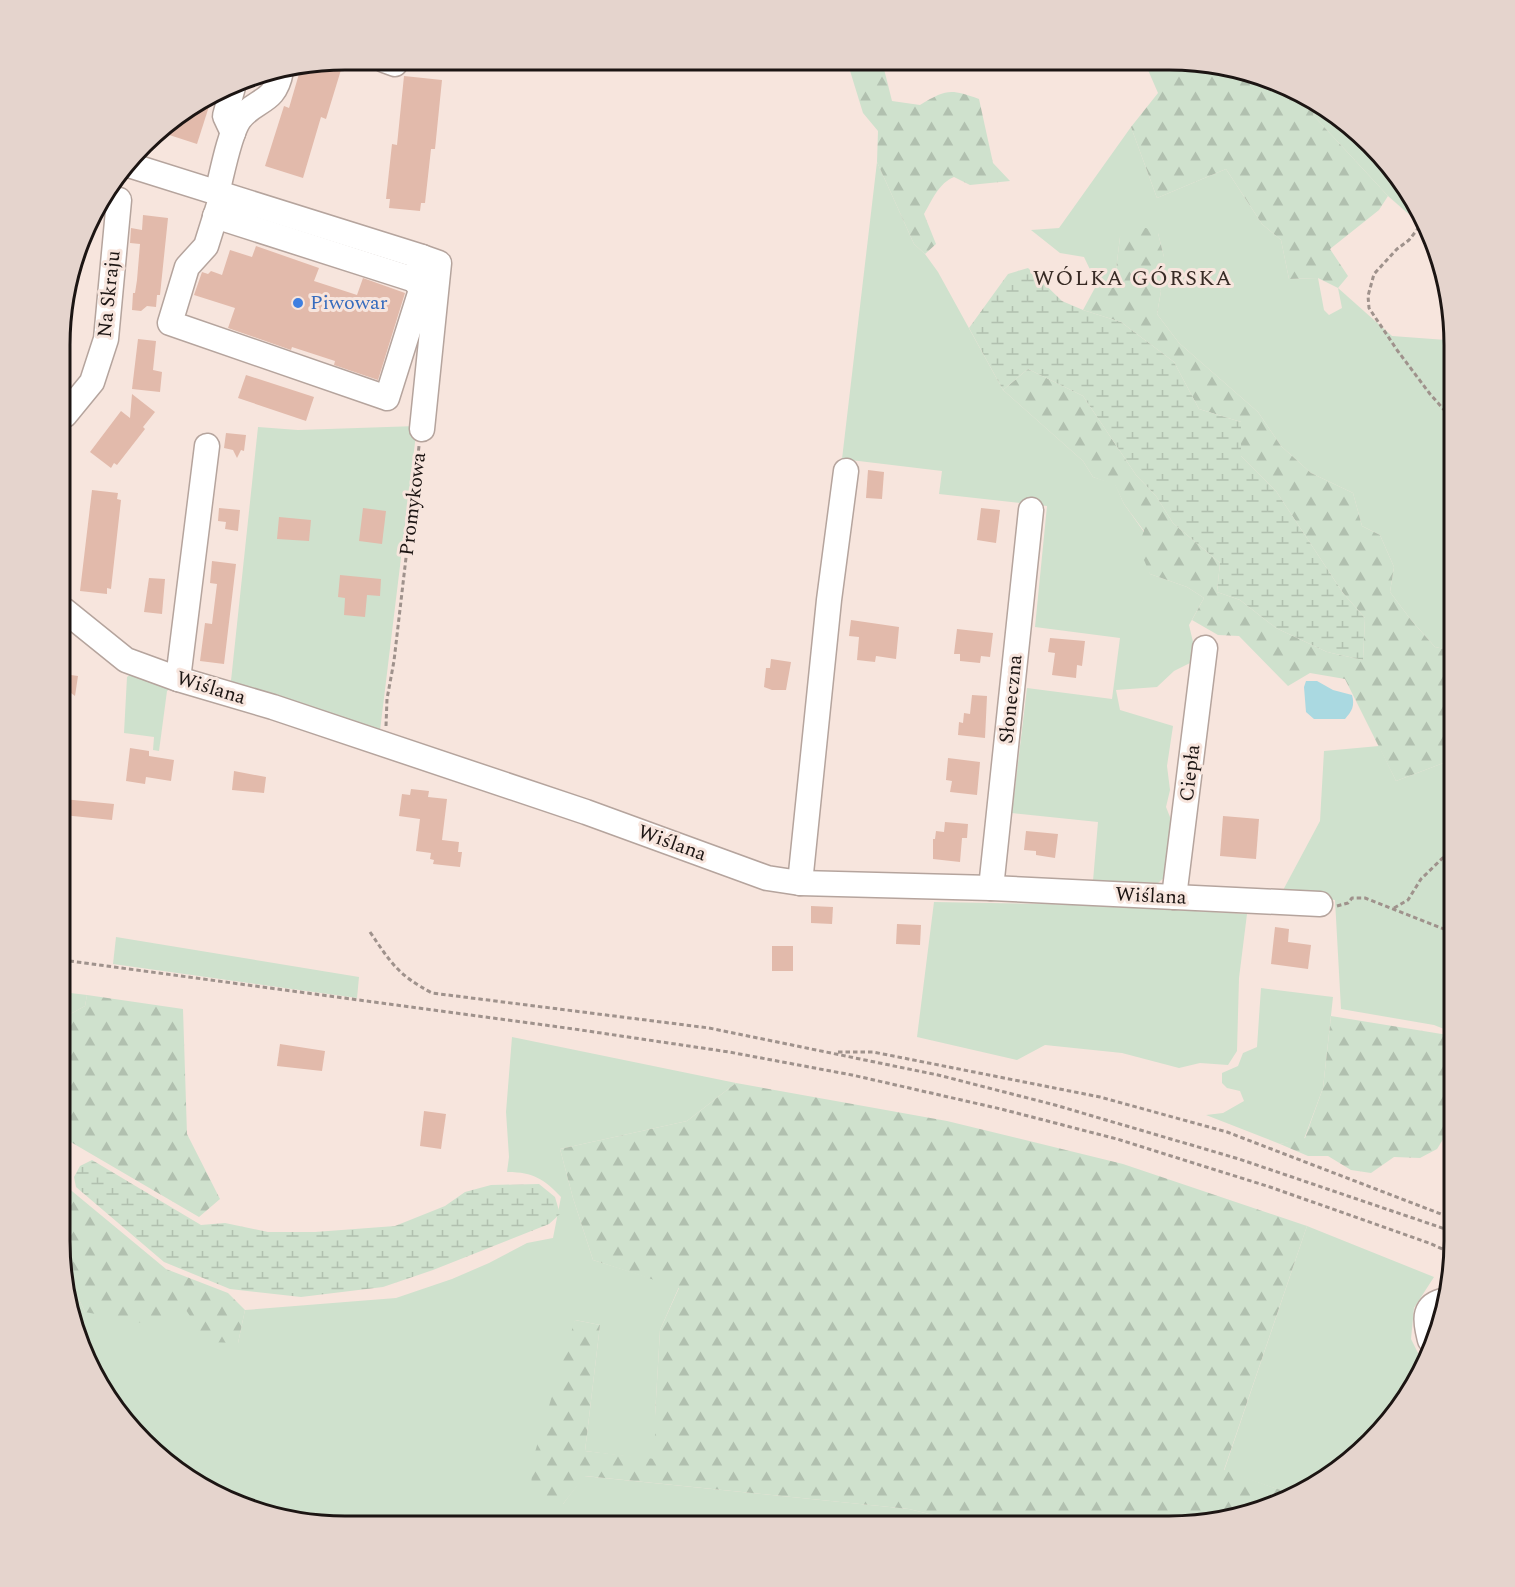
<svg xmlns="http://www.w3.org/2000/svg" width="1515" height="1587" viewBox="0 0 1515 1587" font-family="Spectral,serif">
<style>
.grass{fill:#cfe1cd}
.forest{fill:url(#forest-firs)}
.wetland{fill:url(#wetland-marsh)}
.water{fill:#aad9e1}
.building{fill:#e2baab}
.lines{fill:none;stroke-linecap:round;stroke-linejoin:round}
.minor-casing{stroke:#b5a49d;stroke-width:27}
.path{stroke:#9f928c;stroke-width:3;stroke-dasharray:4.5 3;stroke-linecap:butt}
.minor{stroke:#fff;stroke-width:24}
.shop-dot{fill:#3f7fe0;stroke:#f7e5dd;stroke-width:2}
.labels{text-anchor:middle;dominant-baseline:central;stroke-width:6;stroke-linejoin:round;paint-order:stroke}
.street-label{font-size:20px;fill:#1c1513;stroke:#f7e5dd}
.shop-label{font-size:20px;fill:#366cbe;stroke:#f7e5dd;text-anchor:start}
.quarter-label{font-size:22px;letter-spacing:1.5px;fill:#372a24;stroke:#f7e5dd}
.rim{fill:none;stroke:#1c1513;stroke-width:3}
</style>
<defs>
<pattern id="forest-firs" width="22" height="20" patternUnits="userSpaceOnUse" patternTransform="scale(1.5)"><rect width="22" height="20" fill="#cfe1cd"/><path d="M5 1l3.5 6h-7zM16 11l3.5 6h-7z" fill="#b1c0af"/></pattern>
<pattern id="wetland-marsh" width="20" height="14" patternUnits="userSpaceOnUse" patternTransform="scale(1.5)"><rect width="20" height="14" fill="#cfe1cd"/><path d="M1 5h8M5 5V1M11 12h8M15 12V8" fill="none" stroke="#b1c0af"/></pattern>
</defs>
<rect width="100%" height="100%" fill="#f7e5dd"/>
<g class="grass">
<path d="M1317,103l90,84 12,23 -7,7 -24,-21 -75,-81z"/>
<path d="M1131,127l26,71 69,-29 36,55 19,16 8,39 29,-1 6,32 5,5 13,-7 -4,-20 54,48 54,4 7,-11 1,-5v327l-19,-4 -24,-27 -21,-28 4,-25 -14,-32 -18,-9 -9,-33 -42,-20 -30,-27 -23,-34 -79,-69 -22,-29 4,-23 -6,-15 9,-19 -6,-24 -38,4 -5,41 -18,6 -13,-27 -24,-4 -29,-23 28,-2z"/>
<path d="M877,162l37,82 11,10 13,18 65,118 80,71 10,16 22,7 9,20 20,28 6,42 37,13 17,11 -15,27 4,17 -1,20 -18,9 -17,16 -41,3 4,20 53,16 -6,40 3,24 -4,17 8,20 -7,48 -9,8 -65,-2 5,-59 -86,-9 15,-125 85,11 8,-61 -85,-11 12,-121 -108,-12 3,-23 -100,-12z"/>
<path d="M417,426l-38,313 -149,-49 28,-263 40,3z"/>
<path d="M136,670l39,14 -8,7 -8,60 -6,-1 1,-13 -30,-4 3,-56z"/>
<path d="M1379,746l17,35 58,-22v274l-20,-8 -93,-16 -6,-109 -54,-6 39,-73 4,-70z"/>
<path d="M934,902l156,3 157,9 -8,64 -2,73 -9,14 -28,-2 -21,5 -57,-15 -77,-8 -28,15 -100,-23z"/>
<path d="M116,937l243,40 -2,21 -244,-34z"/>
<path d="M1261,988l72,9 -10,91 -19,51 -24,5 -74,-29 17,-2 21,-12 -4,-10 -13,-3 -5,-5v-10l16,-7 5,-13 14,-6z"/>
<path d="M62,992l25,3 -2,11 -22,12c5,38 14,109 -2,143z"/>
<path d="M512,1037l224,46 -49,38 -127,28 13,49 20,62 86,27 -19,43 -5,86v44l-70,-9 15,-126 -25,-5 -12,184 21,-28 325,33 68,17h-650l-124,-37 -95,-89 -33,-66 -12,-62 7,9 15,31 101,-2 52,33 7,-33 151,-12 56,-19 37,-16 38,-20 26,-5 8,-41c-17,-18 -28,-25 -54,-25l2,-15 -3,-45z"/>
<path d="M1454,1130v48l-9,-5z"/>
<path d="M1307,1226l127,51 -20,31 -3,31 12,24 -6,21 -89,95 -33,16 -71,-24z"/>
</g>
<g class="forest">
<path d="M847,61h35l10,40 28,4c27,-16 30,-16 59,-6l14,64 17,18 -40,4 -16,-8c-15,6 -22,23 -30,37l12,30 -11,10 -11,-10 -37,-82 1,-31 -15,-18z"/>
<path d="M1152,62h55l106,36 4,5 -4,12 75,81 -9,14 -49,39 18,27 -10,12 -20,-10 -29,1 -8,-39 -19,-16 -36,-55 -69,29 -26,-71 27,-34 -10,-23z"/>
<path d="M1130,227l16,1 12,5 6,24 6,8 -15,11 6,15 -4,23 22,29 79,69 23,34 30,27 42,20 9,33 18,9 14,32 -4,25 21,28 24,27 19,4v108l-58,22 -51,-102 -35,-6 -22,13 -49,-50 -21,-1 -26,-15 12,-22 -17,-11 -37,-13 -12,-28 6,-15 -20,-27 -9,-19 -22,-8 -10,-16 -80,-71 25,-21 55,27 53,79 20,21 17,27 47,40 -3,29 23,8 36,28 51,24 36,8 2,-42 -22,-25 -67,-102 -35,-35v-34l-42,-13 -25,-47 -53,-40 -38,-12 14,-26 18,-6 5,-41z"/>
<path d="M87,995l96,14 4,125 33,65 -21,18 -130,-76v-74l-6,-49 22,-12z"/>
<path d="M1331,1016l123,20v13h-2l-6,17c16,25 4,24 -2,47 -1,6 2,14 3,20l-10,16 -17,9 -26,-1 -23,16 -20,-3 -23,-14h-20l-28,-12 25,-6 18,-50z"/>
<path d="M736,1083l211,38 176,43 184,62 -83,244 71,25 -33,17 -74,14h-211l-68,-17 -324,-33 -22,28 -32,-5 1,-37 43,-142 25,5 -15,126 70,8v-43l5,-86 19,-42 -86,-28 -20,-62 -13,-49 127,-28z"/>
<path d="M61,1182l105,87 62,24 17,17 -7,33 -31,-1 -21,-32 -28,16 -73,-14 -15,-31 -7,-9 -2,-12z"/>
</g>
<g class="wetland">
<path d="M1028,268l34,33 21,9 38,12 53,40 25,47 42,13v34l35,35 67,102 22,25 -2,42 -36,-8 -51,-24 -36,-28 -23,-8 3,-29 -47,-40 -17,-27 -20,-21 -53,-79 -55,-27 -25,21 -34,-62 39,-54z"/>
<path d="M92,1160l109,65 24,-2 43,9h47l80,-6 50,-20 20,-14 26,-7 48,-1 16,13 5,17 -11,10 -116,46 -50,17 -82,10 -71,-8 -66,-27 -88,-75 -2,-10 6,-11z"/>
</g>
<path class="water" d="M1306,681h11l16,9 19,5c3,11 0,16 -7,24h-31l-8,-7 -2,-25z"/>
<g class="building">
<path d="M344,60l-18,59 -5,-2 -18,61 -38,-12 19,-60 5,2 12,-41z"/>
<path d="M404,76l38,4 -7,69h-4l-6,54h-4l-1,8 -31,-3 1,-9h-4l6,-55 5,1z"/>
<path d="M211,100l-14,44 -40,-13z"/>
<path d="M143,215l25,3 -8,77h-3l-1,12 -9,-1 -6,5 -9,-1 1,-17h2l2,-13 3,-36 -10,-1 1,-15 11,2z"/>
<path d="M256,246l63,22 -5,13 43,14 6,-17 42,15 -27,87 -44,-15 1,-4 -43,-14 -1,3 -63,-22 7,-20 -41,-13 8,-23 6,2 3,-3 11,4 8,-25 22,7z"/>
<path d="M138,339l18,2 -3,29 9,2 -2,20 -28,-3z"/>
<path d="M246,375l68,22 -8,24 -68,-23z"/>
<path d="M132,394l23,18 -12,15 2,2 -28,36 -3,-2 -3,5 -21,-16 31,-41 9,7z"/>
<path d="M226,433l20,2 -2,16 -3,-1 -4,8 -4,-8 -9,-2z"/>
<path d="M868,470l16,2 -2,27 -16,-1z"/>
<path d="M92,490l26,3 -1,6 4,1 -10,89 -4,-1v6l-27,-3z"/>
<path d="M219,508l21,2 -2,21 -13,-2 1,-7 -8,-1z"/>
<path d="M363,508l23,3 -4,33 -23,-3z"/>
<path d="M981,508l19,2 -4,33 -19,-3z"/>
<path d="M279,517l32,3 -2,21 -32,-2z"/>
<path d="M212,561l24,3 -12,100 -24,-3 5,-38 7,1 5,-40 -7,-1z"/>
<path d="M340,575l41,4 -1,17 -13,-1 -2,22 -21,-2 1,-17 -7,-1z"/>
<path d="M149,578l16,1 -3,35 -18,-2z"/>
<path d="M851,620l48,7 -3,32 -20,-3 -1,6 -18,-2 2,-23 -10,-1z"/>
<path d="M957,629l36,4 -3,24 -9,-1 -1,7 -20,-2v-7h-6z"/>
<path d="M1050,638l35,3 -3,25 -5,-1 -1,13 -24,-3 3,-22 -7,-1z"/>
<path d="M771,659l20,3 -5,28h-14l-8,-3 2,-19h4z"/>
<path d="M64,674l14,2 -3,20 -12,-9z"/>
<path d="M972,695l15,1 -2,42 -27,-3 1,-13 4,1 1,-10 6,1z"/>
<path d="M130,748l19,3v5l25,4 -3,21 -25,-4 -1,7 -19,-3z"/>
<path d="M948,758l32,4 -3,33 -27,-3 2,-11 -6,-1z"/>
<path d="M234,771l32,6 -2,16 -32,-3z"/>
<path d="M411,789l18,2 -1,6 19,2 -5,41 17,2 -1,10h4l-2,15 -27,-3 1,-4 -4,-1 1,-6 -15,-2 4,-32 -21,-3 3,-22 8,1z"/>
<path d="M63,799l51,5 -2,16 -49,-5z"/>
<path d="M1223,816l36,3 -3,40 -36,-3z"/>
<path d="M945,822l23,2 -1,14h-5l-2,24 -27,-3v-20h2l1,-8 8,1z"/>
<path d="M1026,831l32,3 -3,24 -19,-3v-4l-12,-1z"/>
<path d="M811,906l22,1 -1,17 -21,-1z"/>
<path d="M897,924l24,1 -1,20 -24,-1z"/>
<path d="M1275,927l14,2 -1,13 23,3 -3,24 -37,-5z"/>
<rect x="772" y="946" width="21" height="25"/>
<path d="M280,1044l45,7 -3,20 -45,-5z"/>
<path d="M424,1111l22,3 -5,35 -21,-3z"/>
</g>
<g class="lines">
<defs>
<g id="minor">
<path d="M384,60l11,4"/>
<path d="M233,87l-8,29 8,17"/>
<path d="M129,165l293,92 -7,23 6,10 -34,108 -217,-75 17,-56 19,-21 16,-51"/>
<path d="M217,193c5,-19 12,-58 22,-73 16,-22 36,-15 42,-49"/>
<path d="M215,216l200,64"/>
<path d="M65,415l27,-33 14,-43 13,-139"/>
<path d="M422,429l17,-166 -17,-6"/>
<path d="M64,610l62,50 52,19 95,28 313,105 181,66 33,5 191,5 329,16"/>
<path d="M178,679l29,-233"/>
<path d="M800,883l29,-283 17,-129"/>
<path d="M991,888l40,-378"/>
<path d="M1174,897l31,-249"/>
<path d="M1430,1340c-4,-16 -9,-33 12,-39"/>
</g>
</defs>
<use href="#minor" class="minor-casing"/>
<g class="path">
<path d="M1424,221l-15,19 -12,9 -23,25 -6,22 1,12 28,42 33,44 24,27"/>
<path d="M386,726l1,-27 7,-38 25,-215"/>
<path d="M1337,906l11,-3 4,-5h13l89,35"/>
<path d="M1394,908l14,-8 13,-21 33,-32"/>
<path d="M370,932c21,31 28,43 62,61l277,35 229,47 117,30 184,54 215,73"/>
<path d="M62,960l512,69 155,23 123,23 149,34 116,30 153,48 159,56 25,11"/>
<path d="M838,1052h35l227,45 127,35 227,87"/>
</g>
<use href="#minor" class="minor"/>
</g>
<circle class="shop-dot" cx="298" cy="303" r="6"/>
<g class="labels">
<g class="street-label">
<text transform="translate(109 294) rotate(-84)">Na Skraju</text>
<text transform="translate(413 504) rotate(-83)">Promykowa</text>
<text transform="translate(211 688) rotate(17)">Wiślana</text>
<text transform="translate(1011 699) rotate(-84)">Słoneczna</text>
<text transform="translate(1190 773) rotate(-83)">Ciepła</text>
<text transform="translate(672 843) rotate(20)">Wiślana</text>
<text transform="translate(1151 896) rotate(3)">Wiślana</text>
</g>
<g class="shop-label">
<text x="310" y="303">Piwowar</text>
</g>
<g class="quarter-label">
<text x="1133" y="278">WÓLKA GÓRSKA</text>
</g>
</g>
<path d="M0 0H1515V1587H0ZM345 70H1169A275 275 0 0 1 1444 345V1241A275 275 0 0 1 1169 1516H345A275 275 0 0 1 70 1241V345A275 275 0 0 1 345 70Z" fill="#e5d4cd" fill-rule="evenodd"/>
<path class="rim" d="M345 70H1169A275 275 0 0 1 1444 345V1241A275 275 0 0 1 1169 1516H345A275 275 0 0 1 70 1241V345A275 275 0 0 1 345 70Z"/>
</svg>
